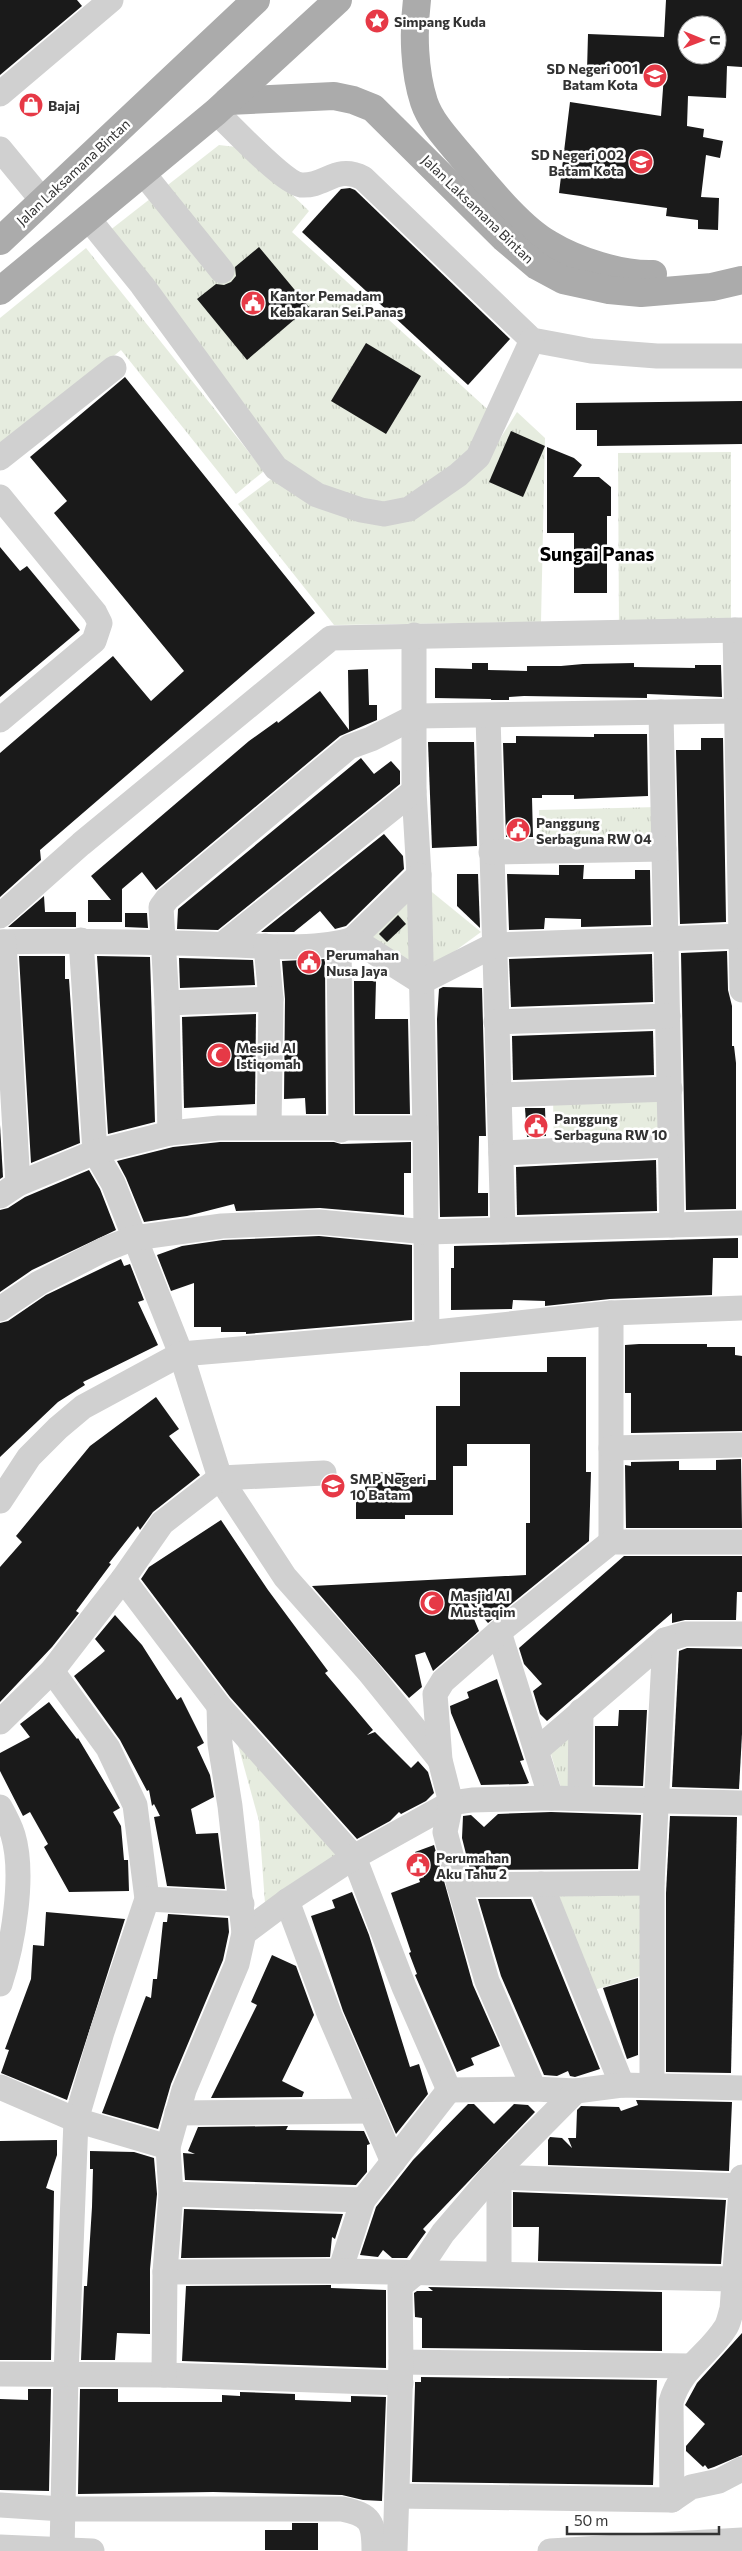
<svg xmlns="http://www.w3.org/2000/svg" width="742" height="2551" viewBox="0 0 742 2551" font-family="Commissioner,sans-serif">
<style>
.grass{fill:url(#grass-tufts)}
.building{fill:#1a1a1a;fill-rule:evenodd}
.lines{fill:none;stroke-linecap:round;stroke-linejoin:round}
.minor{stroke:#d0d0d0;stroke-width:25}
.major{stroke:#ababab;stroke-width:28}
.labels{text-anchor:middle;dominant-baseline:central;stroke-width:5;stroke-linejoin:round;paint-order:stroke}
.poi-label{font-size:14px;font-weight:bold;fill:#333;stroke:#fff;text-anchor:start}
.street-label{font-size:14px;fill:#333;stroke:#fff}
.district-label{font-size:19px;font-weight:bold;fill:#000;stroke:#fff}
</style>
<defs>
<pattern id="grass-tufts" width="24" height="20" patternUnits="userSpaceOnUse" patternTransform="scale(1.25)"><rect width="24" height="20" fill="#e6ecdf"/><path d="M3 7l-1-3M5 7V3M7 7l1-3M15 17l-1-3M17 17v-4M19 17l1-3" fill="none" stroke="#c6cbc0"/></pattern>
</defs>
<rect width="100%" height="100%" fill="#fff"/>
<g class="grass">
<path d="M219,145l25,3 65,63 -17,21 203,184 -25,41 -73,48 -36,-2 -81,-40 -171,-232z"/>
<path d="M86,248l178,223 -28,23 -115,-144 -121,98v-130z"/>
<path d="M517,412l28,26 -4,184 -207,3 -96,-121 36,-27 82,41 123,-46z"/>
<path d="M731,452v177h-112l-1,-176z"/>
<path d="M658,807l1,38 -119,4 -1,-39z"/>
<path d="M427,888l54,44 -52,38z"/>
<path d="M412,891l2,76 -47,-33z"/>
<path d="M662,1094l1,52 -109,3 -1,-52z"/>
<path d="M233,1727l117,122 -84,68 -7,-96z"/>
<path d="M573,1732l3,58 -14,1 -13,-43z"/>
<path d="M647,1886v88l-53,16 -40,-101z"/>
</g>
<g class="building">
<path d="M0,0h77l5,6 -82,69z"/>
<path d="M666,0h76v67l-15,-1 -1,32 -38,-2 -1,30 17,3 -1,8 20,4 -3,17 -14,-3 -5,42 18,1 -1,32 -20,-1v-9l-32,-4 1,-8 -108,-15 11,-91 91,14 3,-41 -77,-4 1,-37 76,3zM687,25h30v30h-30z"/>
<path d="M350,188l5,2 155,149 -42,46 -166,-153 39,-43z"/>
<path d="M259,247l50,60 -62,53 -50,-61 19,-15 8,1 7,-3 5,-6 -1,-9z"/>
<path d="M366,343l55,33 -35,58 -55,-33z"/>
<path d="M125,377l190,236 -275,237 1,10 -41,37v-144l113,-97 38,45 33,-30 -130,-158 13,-12 -37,-44z"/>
<path d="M742,401v43l-145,2v-16h-21v-27z"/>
<path d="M511,431l34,15 -22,51 -34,-15z"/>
<path d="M547,447l27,11 8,7 -9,12h26l12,10v29h-4v77h-33v-60h-27z"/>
<path d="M0,547l20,24 7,-5 53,64 -80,67z"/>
<path d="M472,663h16v7l39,1v-5h34l22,-2 51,-1v4l61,1v-3h26l1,32 -75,-3v4l-123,-2 -15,1v3h-18v-1l-56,-1v-30l37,1z"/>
<path d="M368,669l1,36h8v15l-37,16 -184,154 -14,-18 -20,17v33h-34v-22h23l-20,-24 158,-135 28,-20 1,2 42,-32 29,39 -1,-60z"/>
<path d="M594,734h53l1,62 -74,3v-4h-32v3h-10l1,39h-27l-3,-94h13v-7l78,1z"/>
<path d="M701,738h22l3,184 -46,2 -4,-174h25z"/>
<path d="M428,742h46l3,104 -45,2z"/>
<path d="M361,758l13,16 17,-13 9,10v13l-182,146 -41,-1 1,-20z"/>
<path d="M384,834l19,22 1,13 -58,57 -11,3 -15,-18 -26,21h-33z"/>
<path d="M559,865h25l-1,14h52v-9h15l1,55 -70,2v-8l-36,-1 -1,11 -35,1 -2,-56 52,1z"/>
<path d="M457,874h21l2,54 -23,-22z"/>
<path d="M44,896l1,16h31v15h-68z"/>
<path d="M125,913h22l1,15 -23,-1z"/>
<path d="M398,915l8,9 -19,18 -8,-8z"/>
<path d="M727,951l1,39 4,16v40h2l2,17v146l-50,1 -5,-257z"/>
<path d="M652,954l1,48 -142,5 -2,-48z"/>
<path d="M19,956h46v23h4l11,164 -49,20z"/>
<path d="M97,956l53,1 5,165 -47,12z"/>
<path d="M179,958l74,2 2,25 -75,3z"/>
<path d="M325,959l1,155h-20l-1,-16 -21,1 1,-100 -3,-38z"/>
<path d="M354,981h22l-1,38h33l2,95h-55z"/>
<path d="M443,987l39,1 4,148h-7l-1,57h10v23l-48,1 -3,-198 2,-30z"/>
<path d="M256,1014l-1,90 -71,4 -2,-91z"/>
<path d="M653,1031l1,44 -141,5 -1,-44z"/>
<path d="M525,1108h20l1,28 -19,1z"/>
<path d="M0,1125l3,52 -3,2z"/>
<path d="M220,1142h114l7,2 70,-2v31h-7v42l-84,-7 -84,3 -2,-7 -47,12 -43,6 -18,-44 -9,-17 56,-14z"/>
<path d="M656,1160l1,51 -140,4 -1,-48z"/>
<path d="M89,1170l11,19 16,41 -84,40 -32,22v-82l8,-2 17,-11z"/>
<path d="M319,1236l93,9v75l-166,14v-2h-25v-5h-27v-44l-23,8 -14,-36 25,-9 41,-6z"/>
<path d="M738,1238v20h-25l-1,37 -102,4 -65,7v-5l-32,-1 -1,9 -61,1v-42h3v-22z"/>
<path d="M121,1259l3,7 6,-2 14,36 -6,2 20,43 -75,37 2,3 -27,17 -58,55v-134l8,-2 38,-26z"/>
<path d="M639,1344h68v3h28v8l7,1v75l-111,2v-40h-6v-48z"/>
<path d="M547,1357h39v115h5l-2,69 -101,82 -23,-26 14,34 -46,40 -8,-19 -10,3 7,32 -13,11 -97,-112 214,-11v-52h4v-79h-63v22h-14v49h-48v4h-49v-29h9l1,-18 39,1v7h31v-74h24v-34h87z"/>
<path d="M156,1397l23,32 -10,7 31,39 -47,37 -13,18 -2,-4 -29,37 2,1 -35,47 3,2 -27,34 -52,55v-135l22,-25 -6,-6 74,-90z"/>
<path d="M741,1459l1,69h-116l-1,-63 6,1v-4l48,-1v9h37v-10z"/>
<path d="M221,1520l47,70 60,81 -3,2 48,57 -6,5 8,-3 36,36 7,-7 10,11 6,21 -8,8 -25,13 -2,-2 -9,9 -33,18 -127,-142 -89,-118 8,-12z"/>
<path d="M624,1556h118v36h-5l-1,28h-51l-13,3v-10l-125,108 -7,-7 -7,-23 9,-7 -18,-20 -5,-16z"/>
<path d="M115,1615l27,30 35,55 4,-3 23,46 -7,4 13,28 4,22 -23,12 5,25 22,-1 7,56 -58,-3 -13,-69 6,-1 -6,-12 -2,2 -3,-16 -2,1 -27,-51 -46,-64 31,-25 -10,-12z"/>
<path d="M687,1648l55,1v85l-3,55 -67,-2 7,-136z"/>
<path d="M497,1679l27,81 -4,1 9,22 -3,1 -45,1 -30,-72 -1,-7 19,-8 -2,-6z"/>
<path d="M49,1702l28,37 1,-1 42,70 -7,4 8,14 3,34h4l1,31 -60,1 -25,-45 4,-3 -18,-32 -7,4 -23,-45v-18l30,-16 -10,-13z"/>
<path d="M619,1710h28l-4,76 -48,-1v-59h23z"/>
<path d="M551,1812l90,3 -3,54 -168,1 -8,-32 1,-22 8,-1 13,12 14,-13z"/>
<path d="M670,1816l67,1 -6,256 -65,-1v-179z"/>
<path d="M434,1845l39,140 27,61 -29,12 3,7 -17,7 -42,-97 2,-1 -8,-21 2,-1 -20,-59 29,-11 -1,-3 5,-2 -9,-25z"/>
<path d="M352,1892l17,43 41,132 9,-3 9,30 -32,40 -53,-123 -32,-95 24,-8 -3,-8z"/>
<path d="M478,1899h53l69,170 -25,8 -5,-1 -2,-5 -11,5 -13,-1 -43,-99z"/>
<path d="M46,1912l79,7 -58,181 -66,-27 8,-23 -4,-1 26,-70 2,-34 11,1z"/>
<path d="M168,1914l60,4 1,14 -6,28 -52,124 -13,45 -56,-16 44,-117 5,2 2,-19h4l6,-57h4z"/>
<path d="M272,1955l24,11 18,49 -32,66 22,11 -2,5 -91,1 46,-93 -6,-3z"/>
<path d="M638,1978v77l-11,4 -24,-71z"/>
<path d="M636,2100l96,2 -3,69 -181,-6v-25l2,-3 12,1 10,10 -4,-10h8l1,-28 4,-4 38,1 2,4 17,-6z"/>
<path d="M468,2104h6l20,20 20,-20 14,1 7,7 -112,117 3,3 -19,26h-15l-9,-8 -5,7 -18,-2 16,-48 37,-47z"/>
<path d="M288,2126l-2,4 78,1 6,13 -3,1v27l-11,13 -171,-5 -2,-27 12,1 -7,-3 10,-24z"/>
<path d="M57,2140v15l-11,33 8,3 -3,169h-51v-219z"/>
<path d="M90,2151l44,1 20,6 3,36 -7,75v65l-33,-1 -2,27h-34l3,-74h3l5,-79 1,-38h-3z"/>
<path d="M513,2192l213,8 -5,64 -183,-3 1,-34h-26z"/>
<path d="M184,2209l159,5 -8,25 -3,-2 -2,20 -149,1z"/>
<path d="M331,2285v3l55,2v78l-204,-7 4,-75z"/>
<path d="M428,2287l234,5v59l-240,-3v-30l-7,-1 -1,-24 3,-2h16z"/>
<path d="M742,2333v122l-28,12 -6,2 -3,-4 -2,2 -17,-16v-5l19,-22 -20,-19 12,-22z"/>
<path d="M421,2377l236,3 -4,105 -241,-3 3,-96v-4h6z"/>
<path d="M28,2389h23l-2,102 -49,-1v-91l28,1z"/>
<path d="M80,2389h38v13h104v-7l18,1v-4l55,2v6l56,2v-6l35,1 -4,104 -19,-1 -21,-5 -129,-3 -135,2z"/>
<path d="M292,2523h26v27h-53v-20h27z"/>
</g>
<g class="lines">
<g class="minor">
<path d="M0,94l111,-94"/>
<path d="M216,112c15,14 68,71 85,73 24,2 35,-21 62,-7l169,162 59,11 66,5h85"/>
<path d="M0,149l42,51"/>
<path d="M143,173l79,98"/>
<path d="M87,217l55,68 134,183 41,27 44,15 23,4 25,-5 49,-34 20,-18 54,-117"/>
<path d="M0,458l114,-90"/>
<path d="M0,497l95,116 5,10 -6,18 -94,79"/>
<path d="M735,630l7,360"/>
<path d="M414,635v156l5,84 6,253 2,205"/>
<path d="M661,712l11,513"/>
<path d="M488,716l15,514"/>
<path d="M491,852l173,-3"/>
<path d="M0,916l81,-72 250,-206 411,-8"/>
<path d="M353,939l66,-64"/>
<path d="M81,940l14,212 18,31 68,171 39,124 65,99 84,95 71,88"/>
<path d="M0,942c70,-2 139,0 209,2 40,1 108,8 144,-5l68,43 73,-37 248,-9"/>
<path d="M4,942l14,242"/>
<path d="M223,944l191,-153"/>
<path d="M339,944l2,186"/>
<path d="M266,946l5,53 -2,128"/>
<path d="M271,999l-104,4 -6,-96 6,-8 182,-152 22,-8 45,-23 321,-5"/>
<path d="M167,1003l3,130"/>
<path d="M496,1022l172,-6"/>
<path d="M499,1095l171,-6"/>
<path d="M501,1153l169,-8"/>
<path d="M0,1196l18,-12 77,-32 75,-19 49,-5h206"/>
<path d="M0,1309l39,-26 64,-33 31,-12 88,-12 97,-4 108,10 315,-9"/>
<path d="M611,1313v229"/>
<path d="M611,1448l131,-3"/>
<path d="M0,1501l29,-44 29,-29 25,-21 98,-53 246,-21 184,-20 131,-5"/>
<path d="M123,1579l96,127 135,151 50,130 45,103"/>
<path d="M499,1632l52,166"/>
<path d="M52,1671l56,77 27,57 12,94 -45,133 -26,88 -10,255 -4,175"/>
<path d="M0,1722l52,-51 71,-92 39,-56 58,-45 104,-5"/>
<path d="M537,1750l128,-110 20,-6h57"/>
<path d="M580,1798l1,-87"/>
<path d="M0,1807c5,9 10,18 13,28 12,40 0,110 -13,149"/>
<path d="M541,1884l81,201"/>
<path d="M459,1885l193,-2"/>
<path d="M147,1899l95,5"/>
<path d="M287,1901l43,115 63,146"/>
<path d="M244,1933l43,-32 67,-44 97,-54 21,-3 79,-2 191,5"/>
<path d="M652,2085v-202l13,-243"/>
<path d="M0,2087l76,33 92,27"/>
<path d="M534,2089l-47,-108 -28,-96 -14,-53 6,-29 -11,-43 -5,-66 8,-13 56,-49 112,-90h131"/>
<path d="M449,2090l85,-1 42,2 46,-6 120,3"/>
<path d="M177,2113l194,-2"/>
<path d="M491,2177l251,9"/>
<path d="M171,2194l192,6"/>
<path d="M340,2271l23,-71 86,-110"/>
<path d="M165,2272l175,-1 394,8"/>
<path d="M499,2274v-97"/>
<path d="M401,2362l288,4"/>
<path d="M0,2374l164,1 237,8"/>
<path d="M164,2375l1,-103 6,-78 -3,-47 16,-57 53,-126 7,-31 -14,-127 -10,-62 -1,-38"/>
<path d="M397,2496l275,4 19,-13 28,-6 23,-12"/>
<path d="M672,2500l-1,-98c10,-35 37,-46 55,-75 3,-5 4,-12 6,-18l10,-132"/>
<path d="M0,2505l63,4h279c29,6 32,13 32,42"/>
<path d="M0,2547l92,4"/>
<path d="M395,2551l6,-189 -1,-76 17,-14 26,-39 48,-56 85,-86"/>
<path d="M550,2551l192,-11"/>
</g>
<g class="major">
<path d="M417,0c-4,32 -3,71 7,102 7,21 25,39 39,56 23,27 56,69 86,86 28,17 72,31 104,30"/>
<path d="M228,101l106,-5 19,4 20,8 131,130 33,28 26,14 46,10 32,3 71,-6 30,-7"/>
<path d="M0,241l256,-241"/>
<path d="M0,291l216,-179 122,-112"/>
</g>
</g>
<defs>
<symbol id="sight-disc" viewBox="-11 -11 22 22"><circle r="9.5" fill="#e63946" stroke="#fff"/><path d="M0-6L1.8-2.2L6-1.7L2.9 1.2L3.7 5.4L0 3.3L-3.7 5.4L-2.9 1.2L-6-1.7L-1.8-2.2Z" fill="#fff"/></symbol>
<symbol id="school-disc" viewBox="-11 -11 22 22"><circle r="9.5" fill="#e63946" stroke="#fff"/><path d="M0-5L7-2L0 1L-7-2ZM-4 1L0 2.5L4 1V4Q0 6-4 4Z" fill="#fff"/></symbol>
<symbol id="shop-disc" viewBox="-11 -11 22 22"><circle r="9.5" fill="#e63946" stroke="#fff"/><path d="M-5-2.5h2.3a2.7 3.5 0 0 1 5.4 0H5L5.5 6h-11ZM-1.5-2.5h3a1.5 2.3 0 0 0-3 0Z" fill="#fff"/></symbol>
<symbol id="civic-disc" viewBox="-11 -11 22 22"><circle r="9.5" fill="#e63946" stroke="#fff"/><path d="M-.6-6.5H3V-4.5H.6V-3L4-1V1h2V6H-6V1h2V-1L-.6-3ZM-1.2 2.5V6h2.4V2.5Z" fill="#fff"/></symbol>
<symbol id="mosque-disc" viewBox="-11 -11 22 22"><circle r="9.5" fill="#e63946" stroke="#fff"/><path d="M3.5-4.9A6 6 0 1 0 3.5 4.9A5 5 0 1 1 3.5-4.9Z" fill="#fff"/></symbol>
</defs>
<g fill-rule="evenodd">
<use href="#sight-disc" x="363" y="7" width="28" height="28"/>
<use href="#school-disc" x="641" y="62" width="28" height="28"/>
<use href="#shop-disc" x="17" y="91" width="28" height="28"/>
<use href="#school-disc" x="627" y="148" width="28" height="28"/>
<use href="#civic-disc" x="239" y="289" width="28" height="28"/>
<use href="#civic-disc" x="504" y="816" width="28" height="28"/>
<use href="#civic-disc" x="295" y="948" width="28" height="28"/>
<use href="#mosque-disc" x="205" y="1041" width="28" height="28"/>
<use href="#civic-disc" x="522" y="1112" width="28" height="28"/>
<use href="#school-disc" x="319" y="1472" width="28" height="28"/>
<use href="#mosque-disc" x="418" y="1589" width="28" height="28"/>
<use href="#civic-disc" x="404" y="1851" width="28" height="28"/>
</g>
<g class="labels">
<g class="poi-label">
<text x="394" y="21">Simpang Kuda</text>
<text x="638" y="68" text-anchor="end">SD Negeri 001<tspan x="638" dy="16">Batam Kota</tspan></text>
<text x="48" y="105">Bajaj</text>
<text x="624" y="154" text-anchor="end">SD Negeri 002<tspan x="624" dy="16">Batam Kota</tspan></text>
<text x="270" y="295">Kantor Pemadam<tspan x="270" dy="16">Kebakaran Sei.Panas</tspan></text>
<text x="536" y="822">Panggung<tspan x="536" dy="16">Serbaguna RW 04</tspan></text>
<text x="326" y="954">Perumahan<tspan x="326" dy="16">Nusa Jaya</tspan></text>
<text x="236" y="1047">Mesjid Al<tspan x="236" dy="16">Istiqomah</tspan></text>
<text x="554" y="1118">Panggung<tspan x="554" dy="16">Serbaguna RW 10</tspan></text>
<text x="350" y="1478">SMP Negeri<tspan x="350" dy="16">10 Batam</tspan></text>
<text x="450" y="1595">Masjid Al<tspan x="450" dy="16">Mustaqim</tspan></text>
<text x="436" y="1857">Perumahan<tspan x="436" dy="16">Aku Tahu 2</tspan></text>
</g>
<g class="street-label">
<text transform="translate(73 172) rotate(-43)">Jalan Laksamana Bintan</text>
<text transform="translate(478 209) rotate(44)">Jalan Laksamana Bintan</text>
</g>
<g class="district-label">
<text x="597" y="553">Sungai Panas</text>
</g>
</g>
<g transform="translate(702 40) rotate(91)"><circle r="24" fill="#ffffff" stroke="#adadad"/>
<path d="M0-4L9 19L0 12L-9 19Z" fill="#e63946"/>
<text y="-8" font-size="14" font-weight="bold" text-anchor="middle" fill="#333333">U</text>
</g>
<path d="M567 2526v8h152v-8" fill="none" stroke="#333333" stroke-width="2.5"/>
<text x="574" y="2526" font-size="15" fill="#333333" stroke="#ffffff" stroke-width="4" paint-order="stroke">50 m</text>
</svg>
